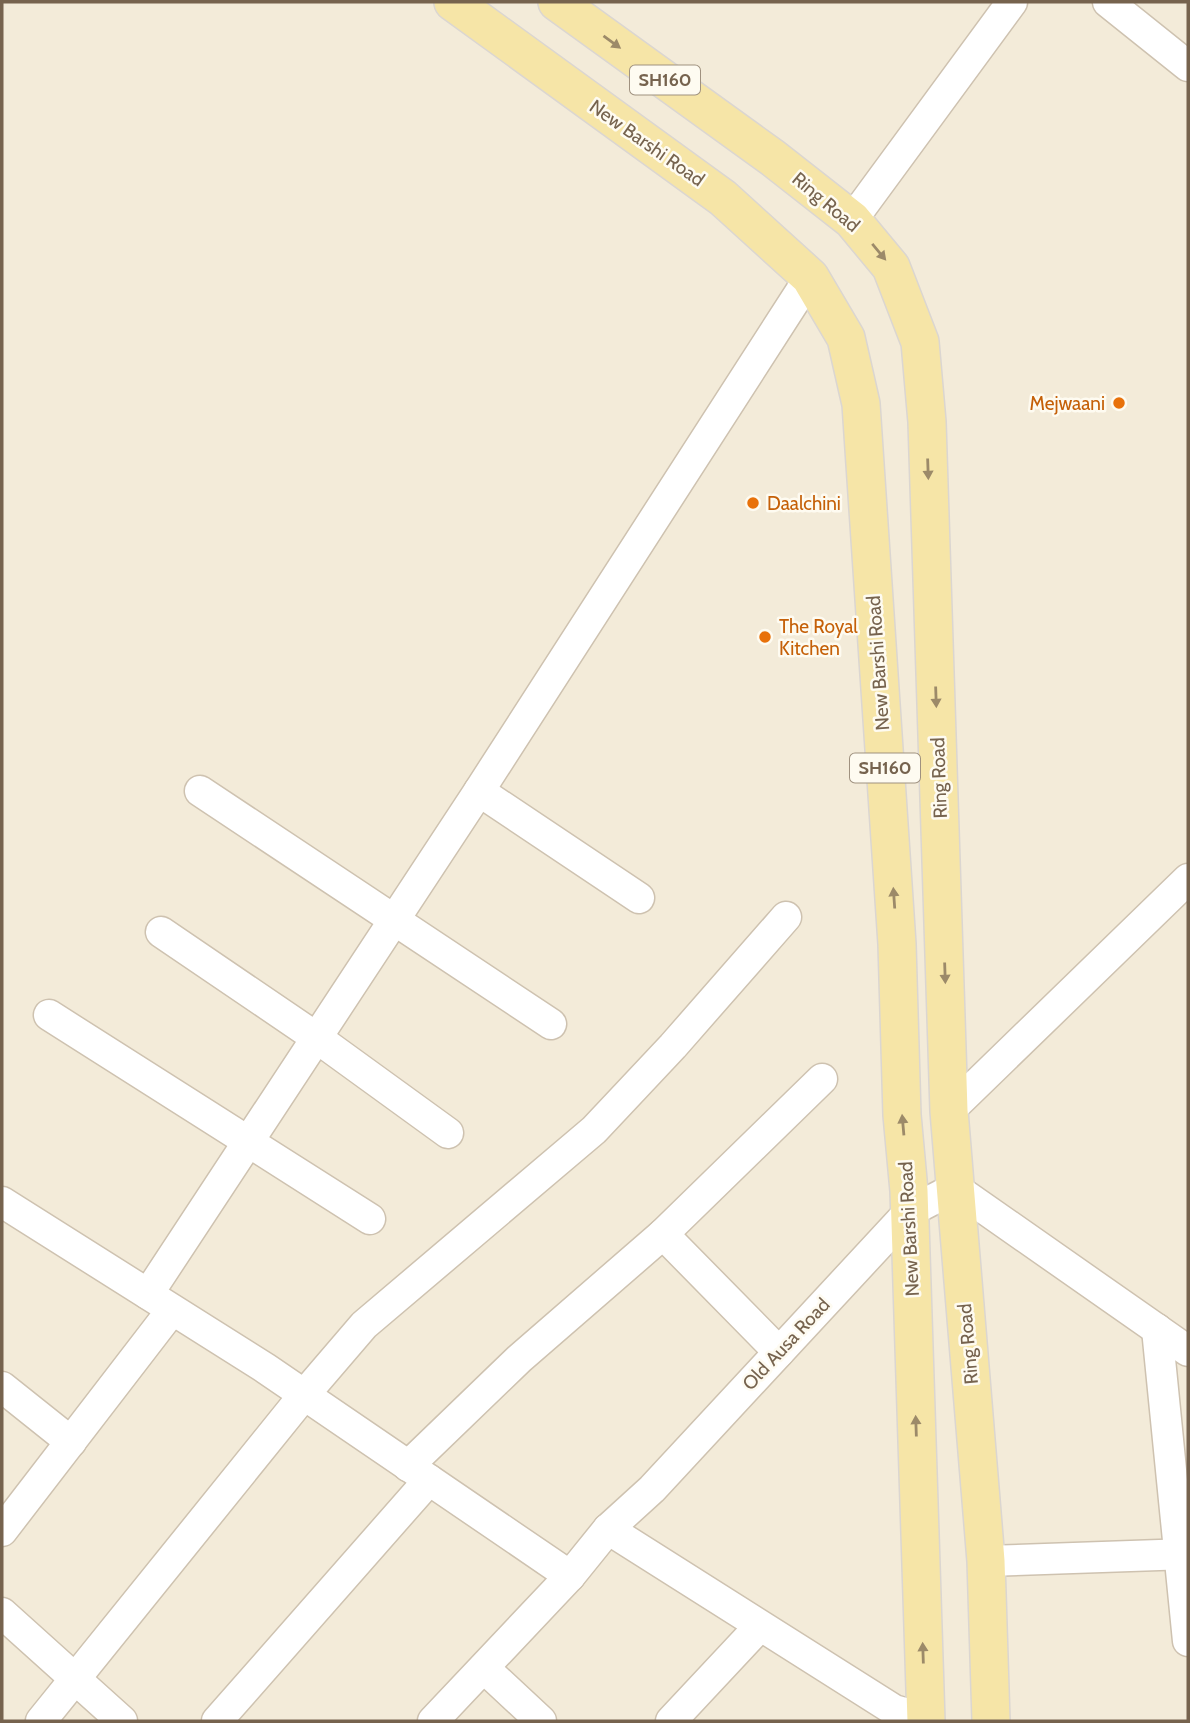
<svg xmlns="http://www.w3.org/2000/svg" width="1190" height="1723" viewBox="0 0 1190 1723" font-family="Cabin,sans-serif">
<style>
.residential{fill:#f3ebd9}
.lines{fill:none;stroke-linecap:round;stroke-linejoin:round}
.minor-casing{stroke:#cec2b0;stroke-width:33}
.major-casing{stroke:#dbd6d1;stroke-width:40}
.minor{stroke:#fff;stroke-width:30}
.major{stroke:#f6e5a7;stroke-width:37}
.oneway{fill:#9c8a69}
.food-dot{fill:#e8710a;stroke:#fefbf1;stroke-width:2.5}
.labels{text-anchor:middle;dominant-baseline:central;stroke-width:5;stroke-linejoin:round;paint-order:stroke}
.shield{fill:#fefbf1;stroke:#9f917f;stroke-width:2}
.shield-label{font-size:18px;font-weight:bold;fill:#76634e}
.street-label{font-size:19px;fill:#76634e;stroke:#fefbf1}
.food-label{font-size:19px;fill:#c56008;stroke:#fefbf1;text-anchor:start}
</style>
<rect width="100%" height="100%" fill="#fcf8eb"/>
<rect class="residential" x="2" y="2" width="1186" height="1719"/>
<g class="lines">
<defs>
<g id="minor">
<path d="M1108,2l80,64"/>
<path d="M852,220l160,-218"/>
<path d="M200,791l351,233"/>
<path d="M479,791l160,107"/>
<path d="M161,932l156,106 131,95"/>
<path d="M49,1015l321,204"/>
<path d="M949,1111l239,-232"/>
<path d="M2,1202l263,166 305,208"/>
<path d="M663,1234l116,118"/>
<path d="M148,1294l331,-503 331,-514"/>
<path d="M1157,1329l31,312"/>
<path d="M2,1387l69,55"/>
<path d="M408,1466l111,-107 144,-125 159,-155"/>
<path d="M608,1529l286,181 31,9"/>
<path d="M2,1531l170,-221"/>
<path d="M986,1561l202,-7"/>
<path d="M2,1613l120,108"/>
<path d="M484,1668l57,53"/>
<path d="M41,1721l263,-326 60,-70 230,-195 79,-84 113,-129"/>
<path d="M217,1721l212,-241"/>
<path d="M433,1721l137,-145 38,-47 44,-40 257,-277 46,-24 233,163"/>
<path d="M671,1721l88,-94"/>
</g>
<g id="major">
<path d="M453,2l270,196 87,79 36,61 15,66 36,540 5,171 7,76 17,530"/>
<path d="M557,2l216,156 79,62 39,47 29,75 7,80 22,689 37,450 5,160"/>
</g>
</defs>
<use href="#minor" class="minor-casing"/>
<use href="#major" class="major-casing"/>
<use href="#minor" class="minor"/>
<use href="#major" class="major"/>
</g>
<defs><path id="oneway-solid" d="M-6-.8H1V-3.2L6.5 0L1 3.2V.8H-6Z" transform="scale(1.75)"/></defs>
<g class="oneway">
<use href="#oneway-solid" transform="translate(612 42) rotate(36)"/>
<use href="#oneway-solid" transform="translate(879 252) rotate(50)"/>
<use href="#oneway-solid" transform="translate(928 469) rotate(88)"/>
<use href="#oneway-solid" transform="translate(936 697) rotate(88)"/>
<use href="#oneway-solid" transform="translate(894 898) rotate(-94)"/>
<use href="#oneway-solid" transform="translate(945 973) rotate(88)"/>
<use href="#oneway-solid" transform="translate(903 1125) rotate(-95)"/>
<use href="#oneway-solid" transform="translate(916 1426) rotate(-92)"/>
<use href="#oneway-solid" transform="translate(923 1653) rotate(-92)"/>
</g>
<g class="food-dot">
<circle cx="1119" cy="403" r="7"/>
<circle cx="753" cy="503" r="7"/>
<circle cx="765" cy="637" r="7"/>
</g>
<g class="labels">
<g class="shield">
<rect x="630" y="65.5" width="70" height="29" rx="5"/>
<rect x="850" y="753.5" width="70" height="29" rx="5"/>
</g>
<g class="shield-label">
<text x="665" y="80">SH160</text>
<text x="885" y="768">SH160</text>
</g>
<g class="street-label">
<text transform="translate(647 143) rotate(35)">New Barshi Road</text>
<text transform="translate(826 202) rotate(40)">Ring Road</text>
<text transform="translate(878 663) rotate(-94)">New Barshi Road</text>
<text transform="translate(939 778) rotate(-92)">Ring Road</text>
<text transform="translate(909 1229) rotate(-93)">New Barshi Road</text>
<text transform="translate(786 1344) rotate(-47)">Old Ausa Road</text>
<text transform="translate(968 1344) rotate(-95)">Ring Road</text>
</g>
<g class="food-label">
<text x="1105" y="403" text-anchor="end">Mejwaani</text>
<text x="767" y="503">Daalchini</text>
<text x="779" y="626">The Royal<tspan x="779" dy="22">Kitchen</tspan></text>
</g>
</g>
<rect width="1190" height="1723" fill="none" stroke="#76634e" stroke-width="7"/>
</svg>
